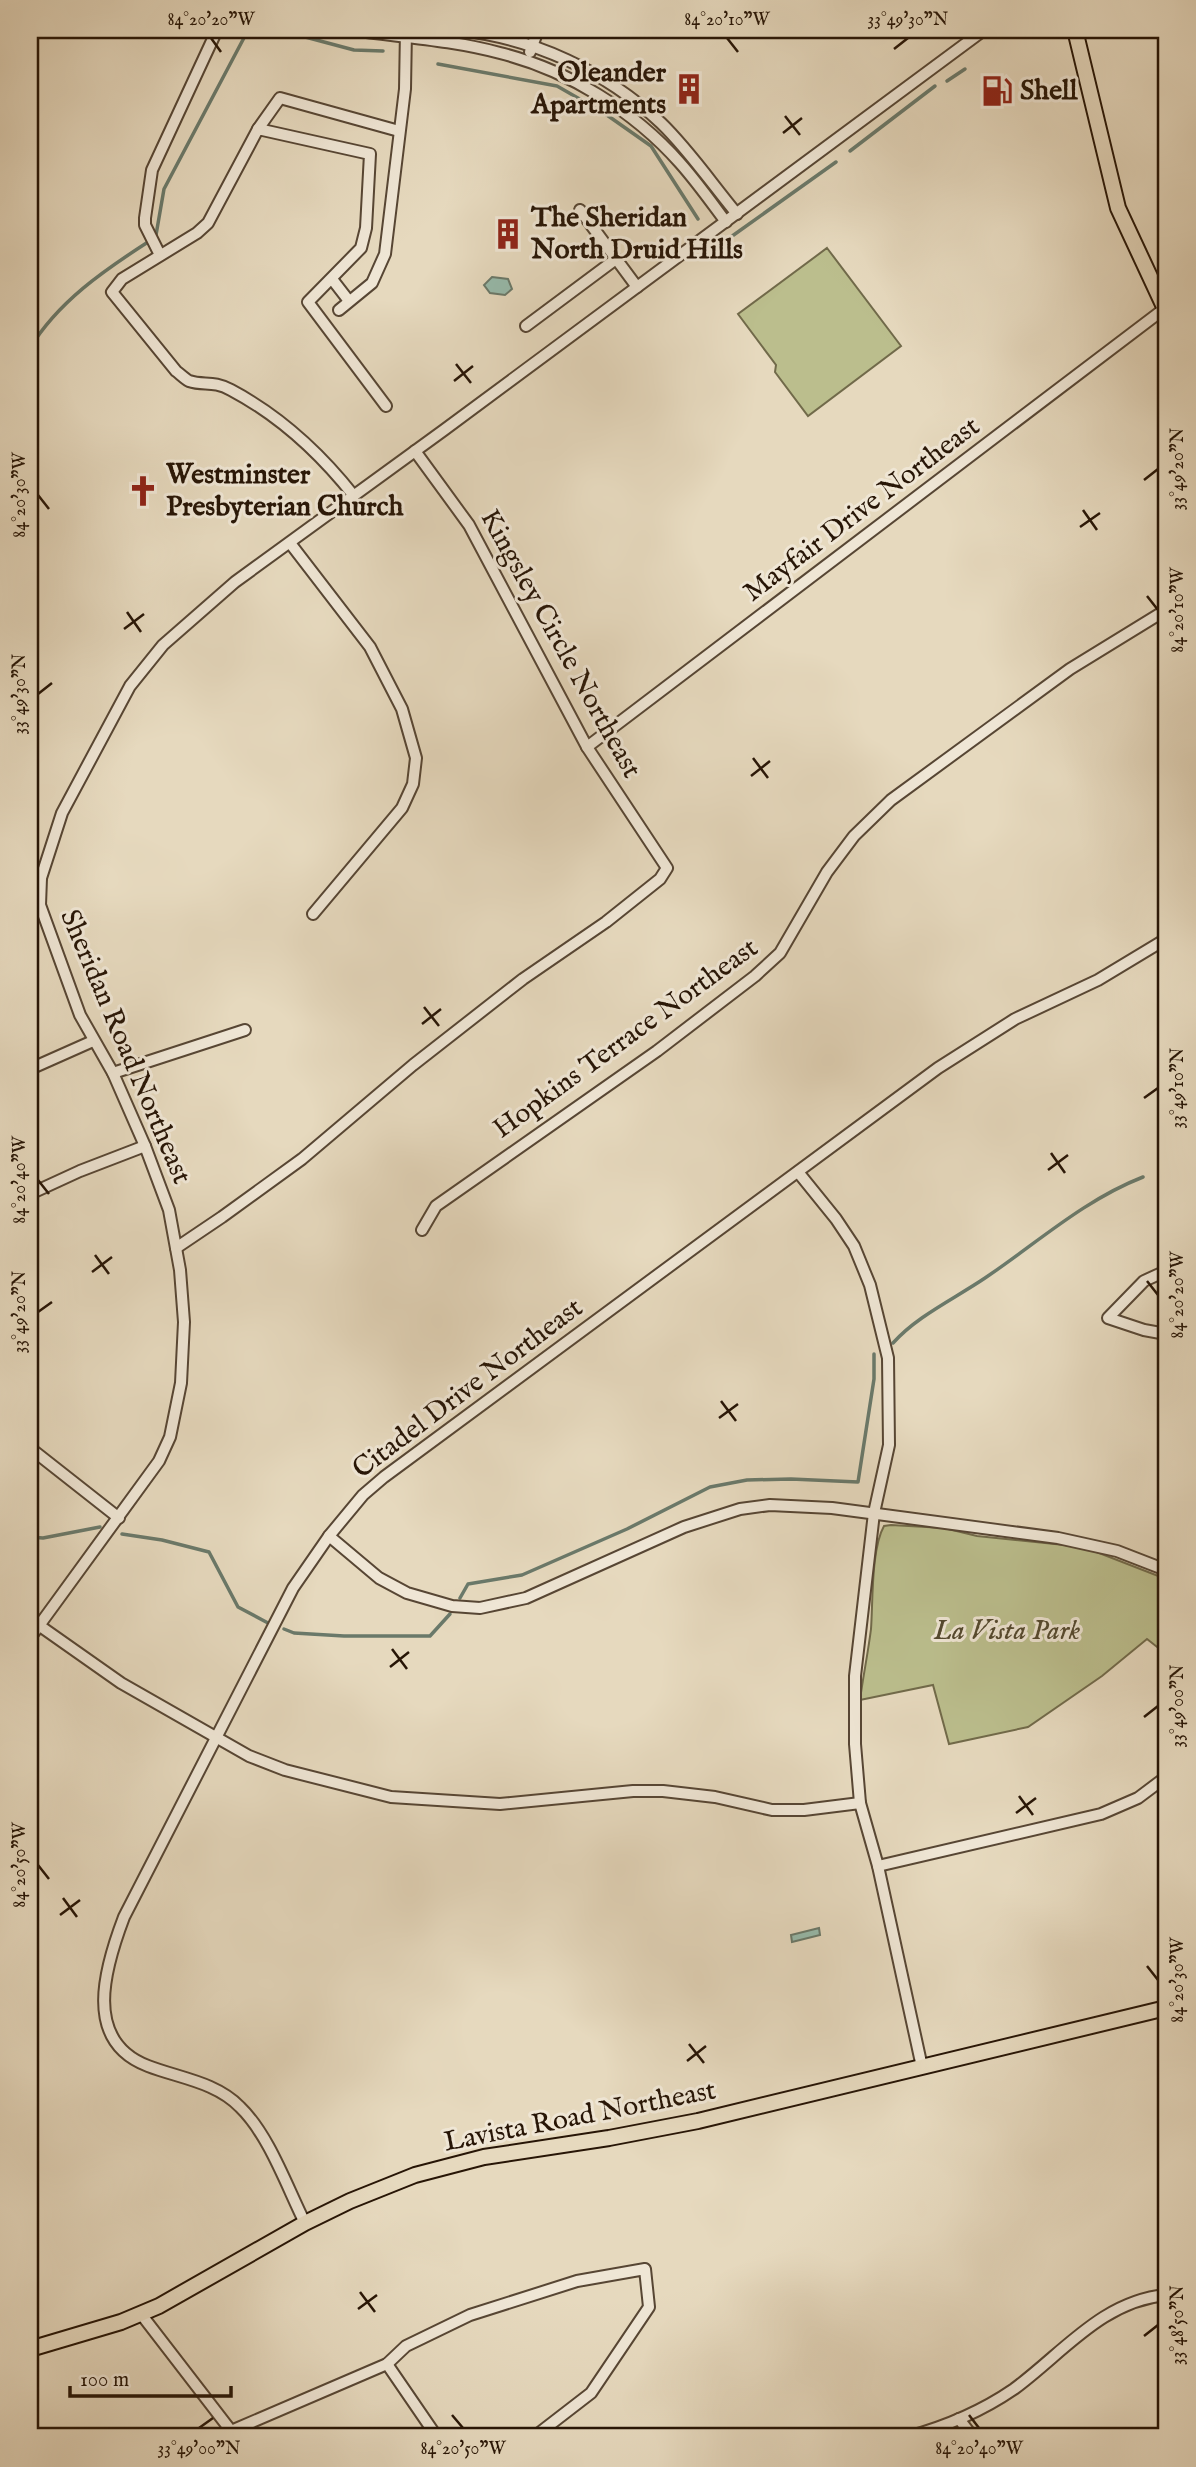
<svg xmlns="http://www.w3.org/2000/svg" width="1196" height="2467" viewBox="0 0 1196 2467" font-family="'IM FELL English',serif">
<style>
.green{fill:#bbbe8d;stroke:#716a4a;stroke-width:2}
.water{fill:#97bbac;stroke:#6a796a;stroke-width:2}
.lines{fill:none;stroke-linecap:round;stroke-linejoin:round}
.stream{stroke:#6a796a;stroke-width:3.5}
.minor-casing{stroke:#574634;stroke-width:14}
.major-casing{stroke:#271506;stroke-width:18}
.minor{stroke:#efe6d5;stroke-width:10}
.major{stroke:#e6d9be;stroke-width:14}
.ticks{fill:none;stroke:#271506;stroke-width:2.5}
.labels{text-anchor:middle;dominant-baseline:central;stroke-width:6;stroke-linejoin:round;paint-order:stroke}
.poi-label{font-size:28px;font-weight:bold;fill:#271506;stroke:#efe6d5;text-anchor:start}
.street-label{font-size:28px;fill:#271506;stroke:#efe6d5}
.park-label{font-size:28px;font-style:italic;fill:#53482e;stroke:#efe6d5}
.neatline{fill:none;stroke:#271506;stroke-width:2.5}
.ticks-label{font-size:18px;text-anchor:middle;fill:#271506}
</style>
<rect width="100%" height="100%" fill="#e6d9be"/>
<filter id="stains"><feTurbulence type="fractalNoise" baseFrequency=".00286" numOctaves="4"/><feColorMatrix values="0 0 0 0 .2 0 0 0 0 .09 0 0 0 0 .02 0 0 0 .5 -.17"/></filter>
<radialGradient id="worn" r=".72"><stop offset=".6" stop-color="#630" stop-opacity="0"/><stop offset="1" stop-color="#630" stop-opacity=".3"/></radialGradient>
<g class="green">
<path d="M827,248l74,98 -93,70 -33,-44 1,-7 -38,-51z"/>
<path d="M891,1525l53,3 33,8 97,10 20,5 72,28v75l-19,-15 -45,37 -74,51 -79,17 -16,-59 -73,15c3,-23 8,-47 11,-71 2,-27 0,-80 13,-103z"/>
</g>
<g class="water">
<path d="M492,277l16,2 4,10 -7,6 -15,-2 -6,-8z"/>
<path d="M819,1928l1,7 -28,7 -1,-7z"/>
</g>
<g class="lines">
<g class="stream">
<path d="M279,30l75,20 29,1"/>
<path d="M1154,30l12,10"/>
<path d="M438,64l119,22 47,27 47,33 47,73"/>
<path d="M947,81l18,-12"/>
<path d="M850,151l85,-65"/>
<path d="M156,235l8,-46 82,-155 9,-4"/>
<path d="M728,239l108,-77"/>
<path d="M30,348c28,-46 73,-77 118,-106"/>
<path d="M893,1343c24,-27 61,-44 92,-65 52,-35 99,-78 158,-101"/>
<path d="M122,1534l40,6 47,12 29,55 30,16"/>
<path d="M30,1537l13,1 57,-11"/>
<path d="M460,1598l8,-14 54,-9 105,-46 83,-42 37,-7 44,-1 67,3 16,-103v-25"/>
<path d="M284,1629l10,4 50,3h86l20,-22"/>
</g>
<defs>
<g id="minor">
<path d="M352,30c49,7 100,10 148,23 68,17 134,58 180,110 17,19 31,39 46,59"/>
<path d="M458,30c76,8 147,41 203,93 28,27 51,61 76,91"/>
<path d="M530,52l8,-22"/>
<path d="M258,129l22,-31 119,33"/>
<path d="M580,210l57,77"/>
<path d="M160,255l-15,-30v-7l7,-48 65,-140"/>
<path d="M332,279l17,22"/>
<path d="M339,310l33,-27 13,-29 20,-165 1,-59"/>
<path d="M526,326l90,-67"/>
<path d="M354,496c-34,-43 -74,-80 -123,-106 -18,-10 -27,-4 -42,-9 -4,-2 -9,-7 -13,-10l-64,-79 10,-13 75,-46 11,-10 50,-94 112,25 -4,74 -5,20 -53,54 78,104"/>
<path d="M290,543l80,104 32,62 14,49 -3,26 -11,24 -89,106"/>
<path d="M587,747l577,-438"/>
<path d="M30,864l11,14"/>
<path d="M30,1069l63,-28"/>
<path d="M113,1073l132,-43"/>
<path d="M798,1172l38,47 18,27 16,39 18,73 1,87 -15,68 -19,163v68l5,59 18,63 44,201"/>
<path d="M30,1194l50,-23 65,-25"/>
<path d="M422,1230l14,-24 221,-155 98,-75 25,-23 47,-81 27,-36 37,-36 179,-131 96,-59"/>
<path d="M176,1248l46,-31 80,-58 111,-94 110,-86 83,-57 54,-43 7,-11 -80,-121 -118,-222 -54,-74"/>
<path d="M1166,1271l-22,10 -36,37 36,12 22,4"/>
<path d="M30,1448l89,70"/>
<path d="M329,1536l50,42 28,15 45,13 28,2 46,-10 158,-71 56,-18 30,-4 62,3 226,30 59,13 49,19"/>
<path d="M40,1626l81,57 128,73 36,14 106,27 109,7 133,-13h30l52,6 57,13h32l56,-7"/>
<path d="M30,1638l129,-177 11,-24 11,-54 3,-61 -4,-52 -11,-60 -24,-64 -32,-73 -33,-58 -40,-110 1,-27 21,-65 68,-127 33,-41 72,-63 209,-152 540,-400"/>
<path d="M878,1866l223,-52 37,-16 28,-21"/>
<path d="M305,2223c-18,-36 -36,-88 -65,-116 -24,-25 -61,-29 -92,-41 -66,-25 -43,-99 -24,-149l169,-329 36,-52 34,-41 21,-18 554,-409 77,-49 83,-39 68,-41"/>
<path d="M141,2314l94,122"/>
<path d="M387,2364l50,73"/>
<path d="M959,2419l14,18"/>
<path d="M231,2431l156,-67 19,-18 64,-31 107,-34 68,-12 4,38 -58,86 -57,44"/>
<path d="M907,2437c37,-10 75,-26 107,-48 49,-36 88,-88 152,-94"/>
</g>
<g id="major">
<path d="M1075,30l43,178 48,103"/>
<path d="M30,2349l91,-27 38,-16 146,-83 45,-22 65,-26 69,-18 125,-19 89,-17 468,-113"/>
</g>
</defs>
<use href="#minor" class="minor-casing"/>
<use href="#major" class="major-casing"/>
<use href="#minor" class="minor"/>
<use href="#major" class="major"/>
</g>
<path class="ticks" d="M211,38l10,14M727,38l11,14M894,49l14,-11M785,116l15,19M783,133l19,-15M456,364l15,19M454,381l19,-15M1144,480l14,-11M38,495l11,14M1083,510l14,20M1080,527l20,-14M1147,596l11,14M127,612l14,20M124,629l20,-15M38,694l14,-11M753,758l15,20M751,776l19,-15M424,1007l15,19M422,1024l19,-15M1144,1098l14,-10M1051,1153l14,20M1048,1170l20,-15M38,1180l11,14M95,1255l14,19M92,1272l20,-15M1147,1281l11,14M38,1312l14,-10M721,1401l15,20M719,1418l19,-14M392,1649l15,20M390,1667l19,-15M1144,1717l14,-11M1019,1796l14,19M1016,1813l20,-15M38,1865l11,14M63,1898l14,19M60,1915l20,-15M1147,1966l11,14M689,2044l15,19M687,2061l19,-15M360,2292l15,20M358,2309l19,-14M1144,2336l14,-11M452,2415l11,13M969,2415l10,13M199,2428l14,-10"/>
<defs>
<symbol id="building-bare" viewBox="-9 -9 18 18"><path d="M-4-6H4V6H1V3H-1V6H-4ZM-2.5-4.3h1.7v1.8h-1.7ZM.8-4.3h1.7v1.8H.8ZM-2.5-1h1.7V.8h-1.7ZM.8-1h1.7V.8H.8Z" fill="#8f2418" stroke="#efe6d5" stroke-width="2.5" paint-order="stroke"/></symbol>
<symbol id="fuel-bare" viewBox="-9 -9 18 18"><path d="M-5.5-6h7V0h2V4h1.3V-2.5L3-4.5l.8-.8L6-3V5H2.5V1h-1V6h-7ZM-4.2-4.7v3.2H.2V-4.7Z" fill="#8f2418" stroke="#efe6d5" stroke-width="2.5" paint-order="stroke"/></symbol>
<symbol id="church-bare" viewBox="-9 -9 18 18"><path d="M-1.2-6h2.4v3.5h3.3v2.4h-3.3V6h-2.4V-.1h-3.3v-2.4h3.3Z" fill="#8f2418" stroke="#efe6d5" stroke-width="2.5" paint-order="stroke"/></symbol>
</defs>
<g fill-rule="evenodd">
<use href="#building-bare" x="667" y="67" width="44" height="44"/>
<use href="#fuel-bare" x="975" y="69" width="44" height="44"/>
<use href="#building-bare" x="486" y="212" width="44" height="44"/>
<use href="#church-bare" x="121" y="469" width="44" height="44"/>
</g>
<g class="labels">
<g class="poi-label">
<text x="666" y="73" text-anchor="end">Oleander<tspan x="666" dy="32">Apartments</tspan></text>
<text x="1020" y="91">Shell</text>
<text x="531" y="218">The Sheridan<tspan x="531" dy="32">North Druid Hills</tspan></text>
<text x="166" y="475">Westminster<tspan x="166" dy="32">Presbyterian Church</tspan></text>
</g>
<g class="street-label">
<text transform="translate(862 510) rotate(-37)">Mayfair Drive Northeast</text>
<text transform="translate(560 644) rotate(61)">Kingsley Circle Northeast</text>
<text transform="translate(626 1039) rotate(-36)">Hopkins Terrace Northeast</text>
<text transform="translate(125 1047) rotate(67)">Sheridan Road Northeast</text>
<text transform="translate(468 1389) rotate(-37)">Citadel Drive Northeast</text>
<text transform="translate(580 2117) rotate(-11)">Lavista Road Northeast</text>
</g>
<g class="park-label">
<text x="1007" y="1631">La Vista Park</text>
</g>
</g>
<rect width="1196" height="2467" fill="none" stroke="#e6d9be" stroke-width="77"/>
<path d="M70 2386v10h161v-10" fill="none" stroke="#271506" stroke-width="3.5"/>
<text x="80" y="2386" font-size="21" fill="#271506" stroke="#efe6d5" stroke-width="5" paint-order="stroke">100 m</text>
<rect x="38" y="38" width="1120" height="2390" class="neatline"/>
<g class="ticks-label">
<text x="211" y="25">84°20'20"W</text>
<text x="727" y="25">84°20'10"W</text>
<text x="908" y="25">33°49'30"N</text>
<text transform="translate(1177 469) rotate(-90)" y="6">33°49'20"N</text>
<text transform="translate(19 495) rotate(-90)" y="6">84°20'30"W</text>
<text transform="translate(1177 610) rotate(-90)" y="6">84°20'10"W</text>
<text transform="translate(19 694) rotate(-90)" y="6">33°49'30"N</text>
<text transform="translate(1177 1088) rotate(-90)" y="6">33°49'10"N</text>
<text transform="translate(19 1180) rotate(-90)" y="6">84°20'40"W</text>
<text transform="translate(1177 1295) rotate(-90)" y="6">84°20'20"W</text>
<text transform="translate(19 1312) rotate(-90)" y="6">33°49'20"N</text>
<text transform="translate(1177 1706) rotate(-90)" y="6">33°49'00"N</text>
<text transform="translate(19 1865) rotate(-90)" y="6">84°20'50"W</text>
<text transform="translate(1177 1980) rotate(-90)" y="6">84°20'30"W</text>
<text transform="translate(1177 2325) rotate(-90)" y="6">33°48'50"N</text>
<text x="199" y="2454">33°49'00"N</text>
<text x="463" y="2454">84°20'50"W</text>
<text x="979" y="2454">84°20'40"W</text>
</g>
<rect width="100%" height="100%" filter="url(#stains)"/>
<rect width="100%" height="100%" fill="url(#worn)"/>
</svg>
